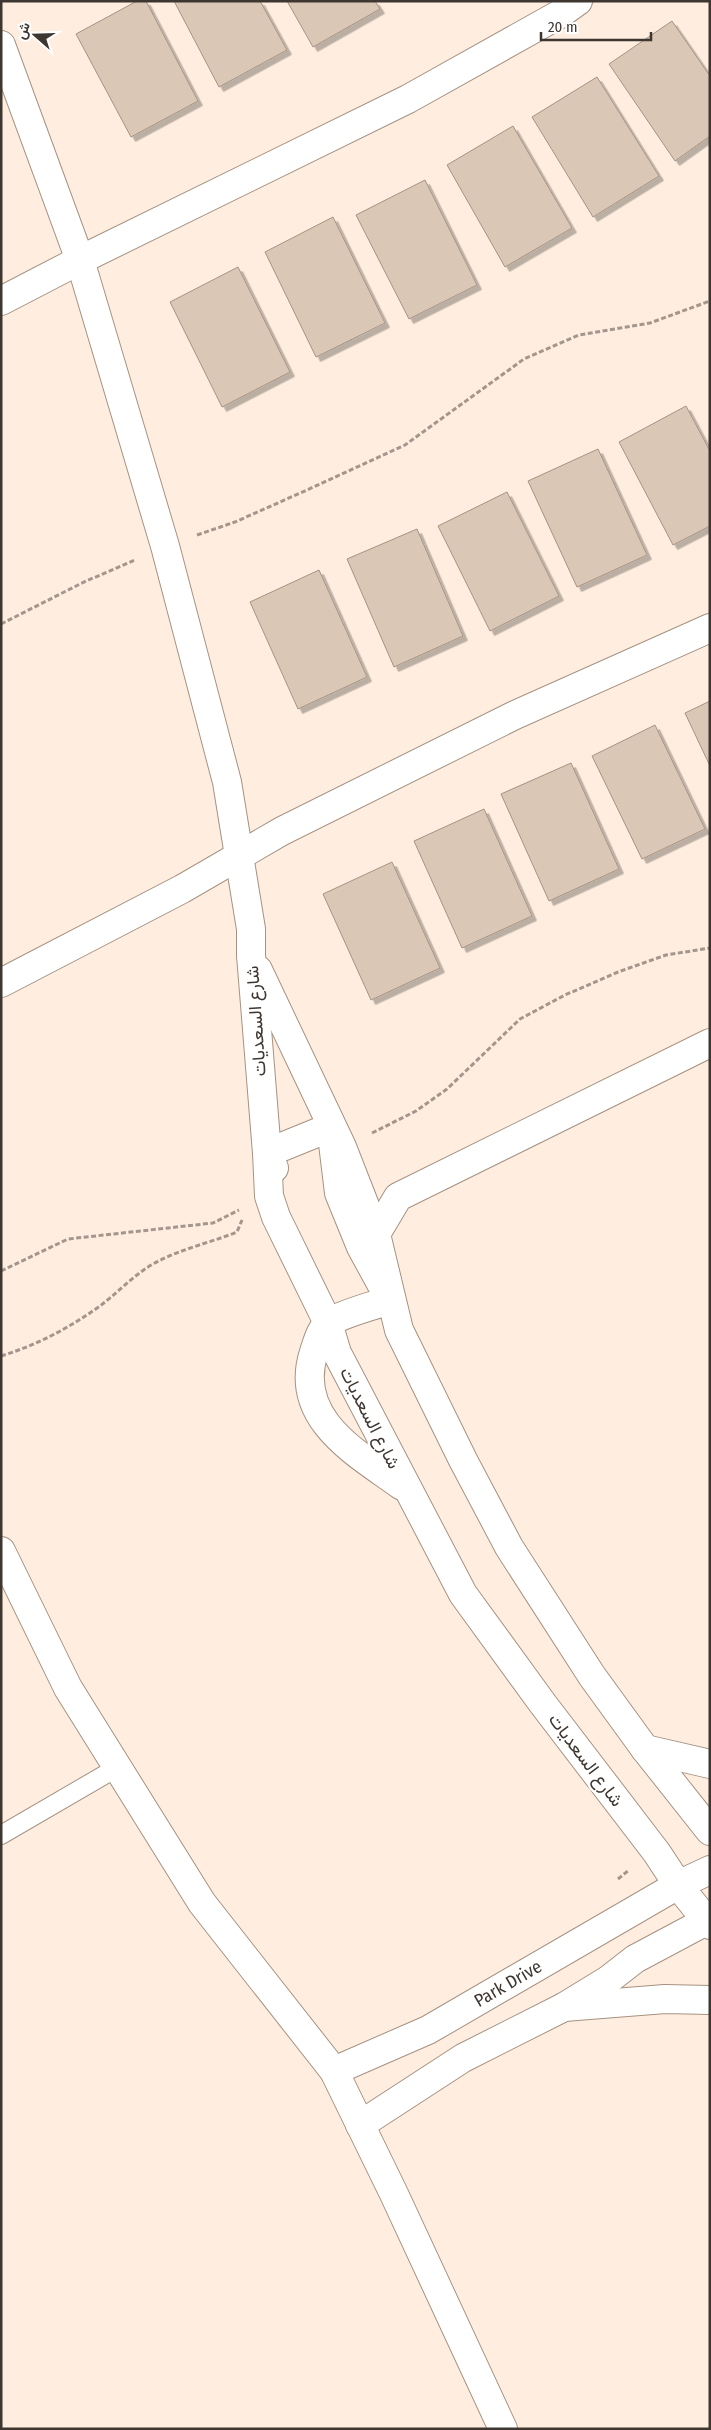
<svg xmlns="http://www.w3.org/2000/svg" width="711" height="2430" viewBox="0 0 711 2430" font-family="'Fira Sans Condensed',Vazirmatn,sans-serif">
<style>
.building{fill:#dbc7b6;stroke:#a59282;filter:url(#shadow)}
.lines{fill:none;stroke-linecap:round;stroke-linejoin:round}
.lane-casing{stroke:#a59282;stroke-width:20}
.street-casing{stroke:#a59282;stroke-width:30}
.secondary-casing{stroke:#a59282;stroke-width:30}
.path{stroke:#a3968c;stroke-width:3;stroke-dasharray:5 2.5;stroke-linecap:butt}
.lane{stroke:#fff;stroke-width:18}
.street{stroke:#fff;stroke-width:28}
.secondary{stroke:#fff;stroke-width:28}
.labels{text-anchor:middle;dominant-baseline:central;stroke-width:5;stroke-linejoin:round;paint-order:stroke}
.street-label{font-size:18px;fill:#3e3630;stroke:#fff}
</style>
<defs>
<filter id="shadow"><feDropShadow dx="4.5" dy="4.5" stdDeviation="0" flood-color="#0004"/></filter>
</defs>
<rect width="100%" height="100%" fill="#ffeee0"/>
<g class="building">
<path d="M137,1h9l52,100 -67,36 -55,-103z"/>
<path d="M174,1h86l27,49 -68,37z"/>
<path d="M287,1h88l5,8 -67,38z"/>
<path d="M672,21l38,55v60l-35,25 -66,-97z"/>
<path d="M597,77l62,99 -66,41 -61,-100z"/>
<path d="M513,126l59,102 -67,39 -58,-102z"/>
<path d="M425,180l52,105 -68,34 -53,-104z"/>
<path d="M333,217l52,106 -69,34 -51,-105z"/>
<path d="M238,267l52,105 -68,35 -52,-105z"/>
<path d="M686,406l24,45v75l-37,19 -54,-103z"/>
<path d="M598,449l49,106 -70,32 -49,-106z"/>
<path d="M507,492l52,104 -69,35 -52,-105z"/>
<path d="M417,529l46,107 -69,31 -47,-108z"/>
<path d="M319,570l48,107 -69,32 -48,-107z"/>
<path d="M710,701v65l-25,-53z"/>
<path d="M655,725l50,104 -63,30 -50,-103z"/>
<path d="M571,763l48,106 -70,32 -48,-107z"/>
<path d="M484,809l48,107 -70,32 -48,-107z"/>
<path d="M392,862l48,106 -69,32 -48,-106z"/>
</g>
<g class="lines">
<defs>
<path id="lane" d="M1,1835l117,-68"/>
<g id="street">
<path d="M1,45l79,215 85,286 62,236 24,147v26"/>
<path d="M1,301l79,-41 328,-161 152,-85 18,-13"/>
<path d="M1,983l181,-94 100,-58 233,-116 195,-87"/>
<path d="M376,1234l22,-37 312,-154"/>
<path d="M1,1551l67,137 134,215 132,168 60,123 109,235"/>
<path id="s1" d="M334,2071l94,-41 250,-145 32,-15"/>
<path d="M360,2125l103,-67 101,-51 44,-27 27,-21 75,-40"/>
</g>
<g id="secondary">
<path d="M251,955l16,198 2,43 7,21 52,106 9,30 126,241 80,110 114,149 21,32 32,40"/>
<path d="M258,970l84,177 34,87 23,96 64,130 46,87 83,129 53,73 65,82"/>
<path d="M274,1168l-7,-15 64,-26 8,66 22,54 29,53c-17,6 -46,13 -60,22 -9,5 -13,21 -16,30 -22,67 44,102 88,134"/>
<path d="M645,1749l65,15"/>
<path d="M564,2007l101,-8 45,1"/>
</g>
</defs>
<use href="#lane" class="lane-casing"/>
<use href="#street" class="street-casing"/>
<use href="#secondary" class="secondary-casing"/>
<g class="path">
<path d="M197,535l38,-13 72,-32 98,-45 119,-86 55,-24 71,-12 60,-22"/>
<path d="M1,624l83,-42 51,-22"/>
<path d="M372,1133l44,-22 31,-22 73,-70 45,-24 53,-23 48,-17 44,-7"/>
<path d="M1,1271l67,-32 145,-16 26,-13"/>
<path d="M1,1356c36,-11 68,-28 99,-50 16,-12 31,-28 48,-39 27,-17 59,-23 89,-35l5,-12"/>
<path d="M618,1879l11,-9"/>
</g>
<use href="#lane" class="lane"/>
<use href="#street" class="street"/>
<use href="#secondary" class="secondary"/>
</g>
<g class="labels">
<g class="street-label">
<text transform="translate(256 1021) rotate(-94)">شارع السعديات</text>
<text transform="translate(370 1418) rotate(63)">شارع السعديات</text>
<text transform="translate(586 1760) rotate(53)">شارع السعديات</text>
<text stroke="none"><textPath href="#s1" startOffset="195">Park Drive</textPath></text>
</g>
</g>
<rect width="711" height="2430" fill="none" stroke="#3e3630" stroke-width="5"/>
<g transform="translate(35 35) rotate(290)" stroke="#ffffff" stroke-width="4" paint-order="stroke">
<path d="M0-4L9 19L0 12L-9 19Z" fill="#3e3630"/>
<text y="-8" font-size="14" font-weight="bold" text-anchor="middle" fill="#3e3630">ش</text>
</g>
<path d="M541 32v8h110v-8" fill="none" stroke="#3e3630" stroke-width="2.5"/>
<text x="548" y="32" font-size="15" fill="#3e3630" stroke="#ffffff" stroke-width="4" paint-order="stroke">20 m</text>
</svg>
